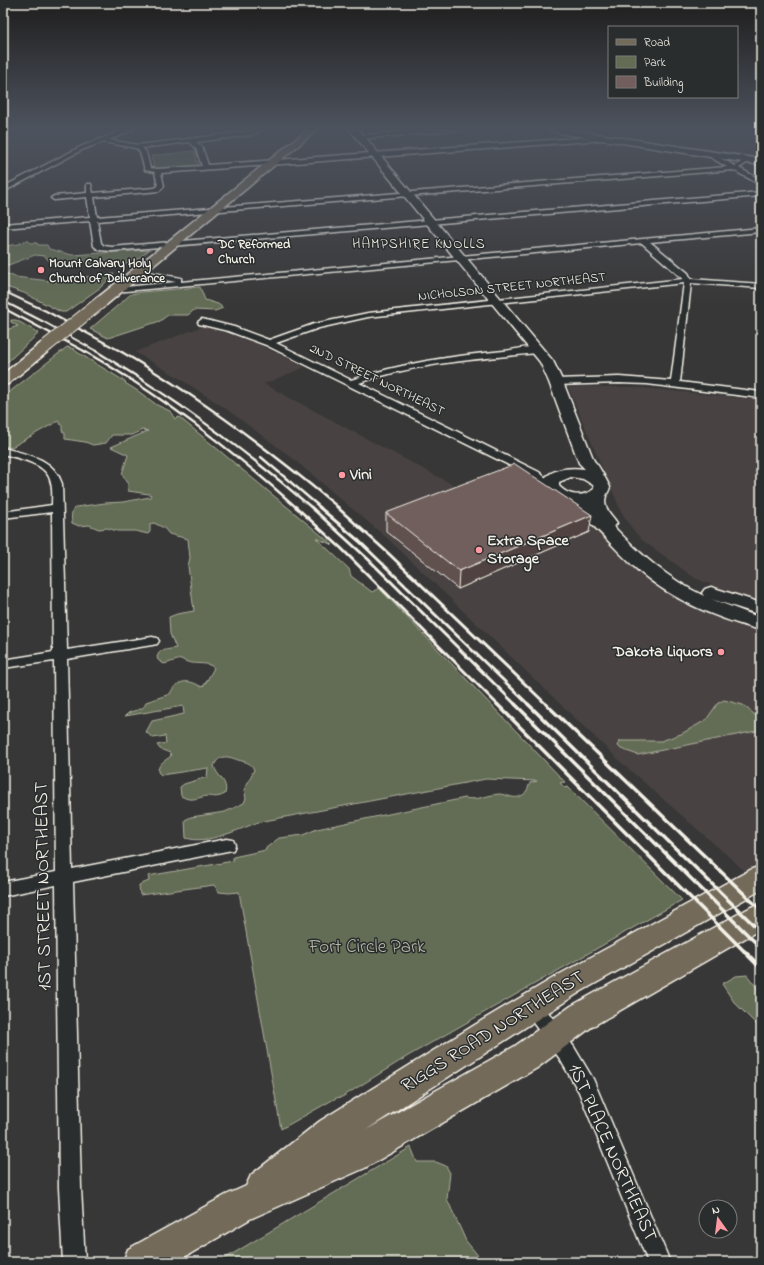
<svg xmlns="http://www.w3.org/2000/svg" width="764" height="1265" viewBox="0 0 764 1265" font-family="'Indie Flower',sans-serif">
<style>
.built{fill:#494342}
.green{fill:#646d54;stroke:#acaf9e}
.lines{fill:none;stroke-linecap:round;stroke-linejoin:round}
.street-casing{stroke:#f4f1e8;stroke-width:3}
.secondary-casing{stroke:#f4f1e8;stroke-width:3}
.primary-casing{stroke:#f4f1e8;stroke-width:3}
.street{fill:#2a2d2e;fill-rule:evenodd}
.secondary{fill:#2a2d2e;fill-rule:evenodd}
.primary{fill:#736b5a;fill-rule:evenodd}
.rail-far4{stroke:#f4f1e8;stroke-width:2}
.rail-far3{stroke:#f4f1e8;stroke-width:2.5}
.rail-far2{stroke:#f4f1e8;stroke-width:3}
.rail-far1{stroke:#f4f1e8;stroke-width:3.5}
.rail{stroke:#f4f1e8;stroke-width:4.5}
.primary-bridge-casing{stroke:#f4f1e8;stroke-width:14;stroke-linecap:butt}
.primary-bridge{stroke:#736b5a;stroke-width:12}
.wall{fill:#615150;stroke:#f4f1e8}
.shaded-wall{fill:#4f4241;stroke:#f4f1e8}
.building{fill:#715e5d;stroke:#f4f1e8}
.poi-dot{fill:#ff9aa2;stroke:#2a2d2e;stroke-width:1.5}
.labels{text-anchor:middle;dominant-baseline:central;stroke-width:3;stroke-linejoin:round;paint-order:stroke}
.far-poi-label{font-size:13px;font-weight:bold;fill:#f4f1e8;stroke:#2a2d2e;text-anchor:start}
.far-street-label{font-size:13px;fill:#f4f1e8;stroke:#2a2d2e}
.far-neighbourhood-label{font-size:14px;letter-spacing:1px;fill:#f4f1e8;stroke:#2a2d2e}
.poi-label{font-size:16px;font-weight:bold;fill:#f4f1e8;stroke:#2a2d2e;text-anchor:start}
.near-street-label{font-size:19px;fill:#f4f1e8;stroke:#2a2d2e}
.near-park-label{font-size:19px;fill:#b3b6a5;stroke:#2a2d2e}
</style>
<rect width="100%" height="100%" fill="#383737"/>
<filter id="ink" filterUnits="userSpaceOnUse"><feTurbulence type="fractalNoise" baseFrequency=".025" numOctaves="2"/><feDisplacementMap in="SourceGraphic" scale="8" xChannelSelector="R" yChannelSelector="G"/><feConvolveMatrix kernelMatrix="1 2 1 2 8 2 1 2 1" color-interpolation-filters="sRGB"/></filter>
<g filter="url(#ink)">
<g class="built">
<path d="M204,326l49,16 52,25 -41,17 193,103 116,23 31,25 24,25 133,69v233l-16,9 -124,-109 -234,-224 -97,-82 -65,-48 -49,-32 -41,-24z"/>
<path d="M568,387h63l130,13v202l-27,-8 -39,-16 -53,-38 -11,-13 -10,-16z"/>
</g>
<g class="green">
<path d="M194,151l4,13 -1,2 -40,3 -3,-1 -3,-12z"/>
<path d="M24,241h5l1,2h7l1,2h9l2,4 23,6 77,-5 -17,14 -16,-1 -9,3 -20,-1 -3,-5 -26,3 -8,-1 -5,-6 -10,-1 -32,12v-20c7,-3 15,-1 21,-6z"/>
<path d="M3,272l12,5 44,5 15,-4 40,-4 -13,13 -35,25h-5l-37,-19 -21,-7z"/>
<path d="M148,277l24,4h2l-37,6z"/>
<path d="M200,287l5,13 13,4 5,4 -8,3 -21,-1 -6,5h-20l-8,6 -52,17 -18,-9 41,-35 11,-2z"/>
<path d="M11,320h5l23,13 -36,33v-35l15,-5 -7,-4z"/>
<path d="M67,347l7,2 3,3 49,30 -1,1 13,8 19,14 13,6 5,8 4,-2 154,128 -17,-7 33,31 2,7 21,16 7,-4 186,194 -5,1 5,5 3,-1 114,113 -274,156 -66,41 -6,1 -55,31 -42,-237 -10,1 -10,-1 -5,-7 -74,10 -1,-10 10,-4 -1,-5 85,-15v-4l33,-7v-2l13,-10 24,-3 14,-6 148,-31c13,3 21,-3 34,-4 7,0 15,6 22,2 5,-2 7,-8 9,-13l7,-2 -51,-2 -227,43c-20,7 -51,23 -73,16l-1,-18 6,-3 34,-5 19,-9 2,-5 -2,-8 10,-20c-3,-8 -9,-8 -16,-10 -10,-4 -19,-6 -24,6 3,11 15,15 11,28 -11,6 -15,0 -23,3 -8,2 -12,4 -21,-1l-1,-9 4,-3 23,-7 1,-9 -47,7 -3,-3c0,-9 7,-11 13,-16l-1,-3 -10,-4 -3,-4 9,-2 -1,-7 -12,2 -7,-6 6,-11 32,-7 -1,-8 -58,10c6,-8 19,-3 21,-14l24,-8c4,-10 14,-16 26,-10 2,1 4,2 6,3l3,-3 9,-16c-7,-8 -22,-1 -33,-9l-17,5 -6,-4 -1,-3 3,-6 16,-3 -6,-14 -1,-17 8,-3 17,-3 -6,-45 2,-8 -2,-19 -19,-5 -5,-6 -10,-5 -4,1v8l-2,2 -13,-3h-18l-10,-3 -8,1 -10,-4 -10,1 -7,-3c-1,-6 -1,-13 4,-16l29,-4 18,-1 27,-5 1,-2 -2,-1 -21,-3v-8l-6,-9 6,-19 -17,-8 37,-16 -6,-1 -10,5h-20l-6,8 -13,2 -8,-3 -20,-3v-6l-3,-2v-5l-4,-5 -48,27 -7,-3v-48z"/>
<path d="M724,700l19,5 18,15v10l-123,25 -17,-6 -3,-3 2,-5h41l20,-7 25,-14 12,-17z"/>
<path d="M747,975l14,18v36l-27,-27 -12,-18 14,-8z"/>
<path d="M411,1147l6,15h19l10,4 4,7 -3,26 19,42 14,17 -3,4h-258z"/>
</g>
<g class="lines">
<defs>
<g id="street">
<path d="M124,130h9l-24,10 29,5 124,-15 -10,5 -56,7 6,5 6,18 397,-29 3,2 -3,2 -444,33 3,13 -5,5 -65,6 3,20 630,-50 -20,-12v-2l2,-1 26,14 11,-7h4v2l-11,7 22,12v5l-28,-15 -636,51 4,22 3,3 8,1 649,-55v4l-649,55 -13,-1 -5,-4 -4,-25 -87,7v-4l87,-7 -3,-20 -33,3 -3,-2 3,-2 33,-3v-9h4l2,9 62,-5 3,-2 -3,-14 -10,-2 -5,-18 -4,-4 -33,-6 -19,7 -81,43v-5l77,-40zM190,142l6,6 6,18 -44,3 -8,-1 -4,-16 -4,-4z"/>
<path d="M430,130h30l-100,9 -3,-2 3,-2z"/>
<path d="M761,228v4l-111,10 38,31 3,6 70,5v4l-70,-5 -11,99 81,10v6l-114,-14 -28,-1 -63,2 -5,-3 5,-3 63,-2 52,4 13,-98 -316,34 -49,11 -43,15 75,37c50,-17 101,-24 153,-29 11,-1 25,-6 36,-3l1,2 -1,2 -3,1c-60,6 -121,10 -178,30l180,89 17,15 -5,3 -4,-1 -16,-13 -265,-131 -38,-14 -29,-7 -1,-2 4,-3 32,8 35,13 45,-16 54,-11 315,-34 -41,-36 -527,49 -4,-2 4,-2 61,-6 -42,-8 -1,-2 4,-2 44,8v4z"/>
<path d="M3,448c23,6 51,10 59,36l5,166 85,-13 5,1 2,3 -2,3 -5,1 -85,14 5,210 155,-30 6,1 2,5 -2,5 -6,1 -154,31 8,306 4,74h-22l-4,-74 -3,-303 -53,11v-14l53,-10 -2,-211 -51,7v-8l50,-8 -1,-140 -49,6v-6l49,-7c0,-7 1,-15 -1,-22 -3,-20 -31,-24 -48,-29z"/>
<path d="M532,998l7,2 35,47 19,32 77,183h-22l-69,-170 -19,-33 -35,-47 -2,-6 2,-6z"/>
</g>
<g id="secondary">
<path d="M350,130h9l194,231 10,21 31,79c5,4 12,19 16,26 -1,4 -3,6 -4,9 -4,12 6,19 11,27l-3,4c27,28 54,52 90,69l-2,-3 3,-4 6,-2 50,16v12l-50,-16 50,19v12c-42,-11 -87,-29 -121,-58 -21,-18 -39,-41 -61,-59 -4,-4 -10,-9 -15,-11 -11,-5 -21,-8 -21,-22 9,-12 28,-13 42,-11l-6,-6 -30,-81 -9,-20zM571,477l12,2 10,6 1,4c-11,9 -26,7 -35,-3v-4z"/>
<path d="M549,130h22l190,29v6l-208,-33z"/>
</g>
<g id="primary">
<path d="M307,130h10l-211,175h-10l-2,-3 2,-3z"/>
<path d="M46,342l5,1 2,3 -2,3 -43,35 -5,1v-11l38,-31z"/>
<path d="M761,866v24l-181,102 -214,138 149,-84 56,-40 180,-99 10,-4v26l-168,97 -56,42 -172,100 -115,51 -74,43h-53l5,-13 98,-54 20,-9 5,-11 69,-54 166,-103 74,-44 192,-105z"/>
</g>
</defs>
<use href="#street" class="street-casing"/>
<use href="#secondary" class="secondary-casing"/>
<use href="#primary" class="primary-casing"/>
<use href="#street" class="street"/>
<use href="#secondary" class="secondary"/>
<use href="#primary" class="primary"/>
<g class="rail-far4">
<path d="M3,291l43,20 76,41"/>
<path d="M3,301l41,21 54,30"/>
<path d="M3,308l83,44"/>
</g>
<g class="rail-far3">
<path d="M84,351c77,44 147,98 213,157"/>
<path d="M96,351c77,46 149,99 216,157"/>
<path d="M120,351c78,45 150,99 219,157"/>
<path d="M261,457l60,51"/>
</g>
<g class="rail-far2">
<path d="M296,507l45,41 157,157"/>
<path d="M311,507l57,52 148,146"/>
<path d="M319,507l40,34 170,164"/>
<path d="M337,507l51,46 159,152"/>
</g>
<g class="rail-far1">
<path d="M497,704l249,249"/>
<path d="M515,704l246,244"/>
<path d="M528,704l233,228"/>
<path d="M546,704l215,206"/>
</g>
<path class="rail" d="M745,952l16,16"/>
<defs>
<path id="primary-bridge" d="M46,346l55,-44"/>
</defs>
<use href="#primary-bridge" class="primary-bridge-casing"/>
<use href="#primary-bridge" class="primary-bridge"/>
</g>
<path class="wall" d="M386,513l203,19 -131,57 -72,-58z"/>
<path class="shaded-wall" d="M592,515l-3,17 -131,57 1,-18z"/>
<path class="building" d="M515,464l77,51 -133,56 -73,-58z"/>
</g>
<linearGradient id="sky" x2="0" y2="1"><stop stop-color="#1f1e1e"/><stop offset="0.42" stop-color="#4d535e"/><stop offset="1" stop-color="#4d535e" stop-opacity="0"/></linearGradient>
<rect width="764" height="307" fill="url(#sky)"/>
<g class="poi-dot">
<circle cx="210" cy="251" r="4"/>
<circle cx="41" cy="270" r="4"/>
<circle cx="342" cy="475" r="4"/>
<circle cx="479" cy="550" r="4"/>
<circle cx="721" cy="652" r="4"/>
</g>
<g class="labels">
<g class="far-poi-label">
<text x="218" y="244">DC Reformed<tspan x="218" dy="15">Church</tspan></text>
<text x="49" y="263">Mount Calvary Holy<tspan x="49" dy="15">Church of Deliverance</tspan></text>
</g>
<g class="far-street-label">
<text transform="translate(512 287) rotate(-6)">NICHOLSON STREET NORTHEAST</text>
<text transform="translate(377 380) rotate(26)">2ND STREET NORTHEAST</text>
</g>
<g class="far-neighbourhood-label">
<text x="419" y="244">HAMPSHIRE KNOLLS</text>
</g>
<g class="poi-label">
<text x="350" y="475">Vini</text>
<text x="487" y="541">Extra Space<tspan x="487" dy="18">Storage</tspan></text>
<text x="713" y="652" text-anchor="end">Dakota Liquors</text>
</g>
<g class="near-street-label">
<text transform="translate(44 886) rotate(-91)">1ST STREET NORTHEAST</text>
<text transform="translate(493 1032) rotate(-32)">RIGGS ROAD NORTHEAST</text>
<text transform="translate(612 1153) rotate(66)">1ST PLACE NORTHEAST</text>
</g>
<g class="near-park-label">
<text x="367" y="947">Fort Circle Park</text>
</g>
</g>
<rect width="764" height="1265" fill="none" stroke="#2a2d2e" stroke-width="16"/>
<rect x="8" y="8" width="748" height="1249" fill="none" stroke="#f4f1e8" stroke-width="1.5" filter="url(#ink)"/>
<rect x="608" y="26" width="130" height="72" fill="#2a2d2e" stroke="#7b7b78"/>
<rect x="616" y="39" width="20" height="6" fill="#736b5a" stroke="#7b7b78"/>
<text x="644" y="46" font-size="12" fill="#f4f1e8">Road</text>
<rect x="616" y="56" width="20" height="12" fill="#646d54" stroke="#7b7b78"/>
<text x="644" y="66" font-size="12" fill="#f4f1e8">Park</text>
<rect x="616" y="76" width="20" height="12" fill="#715e5d" stroke="#7b7b78"/>
<text x="644" y="86" font-size="12" fill="#f4f1e8">Building</text>
<g transform="translate(718 1219) rotate(346)"><circle r="19" fill="#2a2d2e" stroke="#7b7b78"/>
<path d="M0-3L7 15L0 10L-7 15Z" fill="#ff9aa2"/>
<text y="-6" font-size="11" font-weight="bold" text-anchor="middle" fill="#f4f1e8">N</text>
</g>
</svg>
